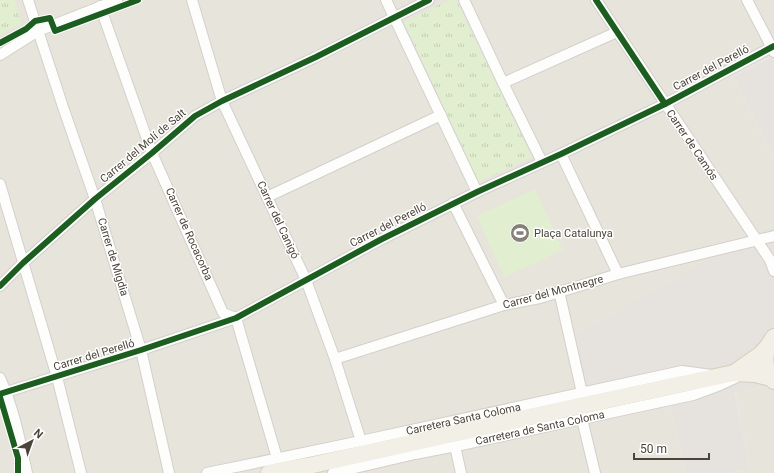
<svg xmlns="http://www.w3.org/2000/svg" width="774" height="473" viewBox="0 0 774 473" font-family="Roboto,sans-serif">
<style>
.residential{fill:#e7e4dc}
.industrial{fill:#e6e2de}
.park{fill:url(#park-tufts)}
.garden{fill:#e1eecf}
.parking{fill:#e6e3df}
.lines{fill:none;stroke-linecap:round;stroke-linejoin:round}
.minor-casing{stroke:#d2d0cb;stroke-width:12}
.primary-casing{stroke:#d6cebb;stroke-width:18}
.minor{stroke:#fdfdfc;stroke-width:10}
.primary{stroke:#f2efe6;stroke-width:16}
.cycleway-casing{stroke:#fff;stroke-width:8}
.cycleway{stroke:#1b5e20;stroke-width:6}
.labels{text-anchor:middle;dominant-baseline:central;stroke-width:3;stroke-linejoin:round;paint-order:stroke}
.street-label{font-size:11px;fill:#4b4439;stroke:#fff}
.poi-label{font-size:11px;fill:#4b4439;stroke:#fff;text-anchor:start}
</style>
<defs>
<pattern id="park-tufts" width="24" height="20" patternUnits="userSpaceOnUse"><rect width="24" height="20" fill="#e1eecf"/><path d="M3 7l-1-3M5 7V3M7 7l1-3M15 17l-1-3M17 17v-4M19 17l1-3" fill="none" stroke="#c3cdb2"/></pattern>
</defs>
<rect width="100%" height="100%" fill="#f4f2ee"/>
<g class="residential">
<path d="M0,0h774v64l-4,-7 -37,19 41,82v66l-24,13 -84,151 20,85h-686z"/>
<path d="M761,386l13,5v82h-44l20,-4 -15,-78z"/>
</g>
<g class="industrial">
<path d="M771,57l3,7v94l-41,-82z"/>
<path d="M774,224v167l-13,-5 -26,6 15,77 -20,4h-44l-20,-85 -76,16 -15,-68 175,-99z"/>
</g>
<g class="park">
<path d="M0,0h15l6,23 -21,13z"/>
<path d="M449,0h7l76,157 -53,25 -75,-160z"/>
</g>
<path class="garden" d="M535,189l28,61 -59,27 -27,-61z"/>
<path class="parking" d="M750,247l11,13 12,26 1,3v33l-35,16 -37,-73 17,-9z"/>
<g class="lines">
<defs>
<g id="minor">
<path d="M28,0l35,107 32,92 46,151 28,123"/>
<path d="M192,0l30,101 84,179 29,79 26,82"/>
<path d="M386,0l91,192"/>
<path d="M464,0l39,83 39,79"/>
<path d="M596,0l174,260 4,11"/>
<path d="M747,0l27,52"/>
<path d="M100,6l52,147 71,160 13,5 41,140"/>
<path d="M0,55l38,-24 79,-31"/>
<path d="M503,83l114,-51"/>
<path d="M561,154l57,120"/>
<path d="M0,184l57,193 24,96"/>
<path d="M267,197l174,-82"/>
<path d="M453,203l51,102"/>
<path d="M0,286l23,-23 72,-64 57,-46 43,-37 27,-15 94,-44 113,-57"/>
<path d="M559,291l23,102"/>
<path d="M335,359l169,-54 36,-7 78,-24 148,-36 8,-2"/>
<path d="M0,378c14,30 20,63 27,95"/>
<path d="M0,394l141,-44 95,-32 144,-78 97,-48 84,-38 104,-50 109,-58"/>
<path d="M582,419l13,54"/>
<path d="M455,446l6,27"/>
<path id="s1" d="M207,473l154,-32 321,-70 29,4"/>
<path d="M333,473l82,-19 46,-9 232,-50 27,-10 15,-7"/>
</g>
<g id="primary">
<path d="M774,337c-11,14 -12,31 0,44"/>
<path d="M734,373l27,-19 8,-9"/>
<path d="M269,473l20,-4 19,-3 262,-58 164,-35 21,1 16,4"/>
</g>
</defs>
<use href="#minor" class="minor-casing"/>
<use href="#primary" class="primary-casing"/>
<use href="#minor" class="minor"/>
<use href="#primary" class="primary"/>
<defs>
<g id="cycleway">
<path d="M596,0l69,104"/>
<path d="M0,43l26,-14 9,-8 15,-3 5,13 83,-31"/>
<path d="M0,286l23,-23 72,-64 57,-46 43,-37 27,-15 94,-44 113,-57"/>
<path d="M0,394l141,-44 95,-32 144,-78 97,-48 84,-38 104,-50 109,-58"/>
<path d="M0,397l18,61v15"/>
</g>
</defs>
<use href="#cycleway" class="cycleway-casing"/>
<use href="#cycleway" class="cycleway"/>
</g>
<defs>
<symbol id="stadium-disc" viewBox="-11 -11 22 22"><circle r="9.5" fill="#868178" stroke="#fff"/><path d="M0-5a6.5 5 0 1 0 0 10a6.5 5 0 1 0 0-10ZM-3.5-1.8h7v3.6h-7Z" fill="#fff"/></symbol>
</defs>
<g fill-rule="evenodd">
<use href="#stadium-disc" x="509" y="222" width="22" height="22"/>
</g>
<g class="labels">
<g class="street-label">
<text transform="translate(711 68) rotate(-28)">Carrer del Perelló</text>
<text transform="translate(692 145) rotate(56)">Carrer de Camós</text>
<text transform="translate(143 146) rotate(-40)">Carrer del Molí de Salt</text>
<text transform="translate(278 220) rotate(65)">Carrer del Canigó</text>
<text transform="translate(388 225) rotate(-27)">Carrer del Perelló</text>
<text transform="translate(189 234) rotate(66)">Carrer de Rocacorba</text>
<text transform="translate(113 257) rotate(73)">Carrer de Migdia</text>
<text transform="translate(553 292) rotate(-15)">Carrer del Montnegre</text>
<text transform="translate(94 355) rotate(-17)">Carrer del Perelló</text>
<text stroke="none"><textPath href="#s1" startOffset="262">Carretera Santa Coloma</textPath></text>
<text transform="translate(540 428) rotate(-12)">Carretera de Santa Coloma</text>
</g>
<g class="poi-label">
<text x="534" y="233">Plaça Catalunya</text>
</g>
</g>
<g transform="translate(32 441) rotate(41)" stroke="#ffffff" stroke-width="3" paint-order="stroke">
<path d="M0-3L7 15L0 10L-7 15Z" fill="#4b4439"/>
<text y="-6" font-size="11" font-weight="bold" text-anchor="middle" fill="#4b4439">N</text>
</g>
<path d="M634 453v6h75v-6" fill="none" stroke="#4b4439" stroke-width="2"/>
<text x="640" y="453" font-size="12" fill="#4b4439" stroke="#ffffff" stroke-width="3" paint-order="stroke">50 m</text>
</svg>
